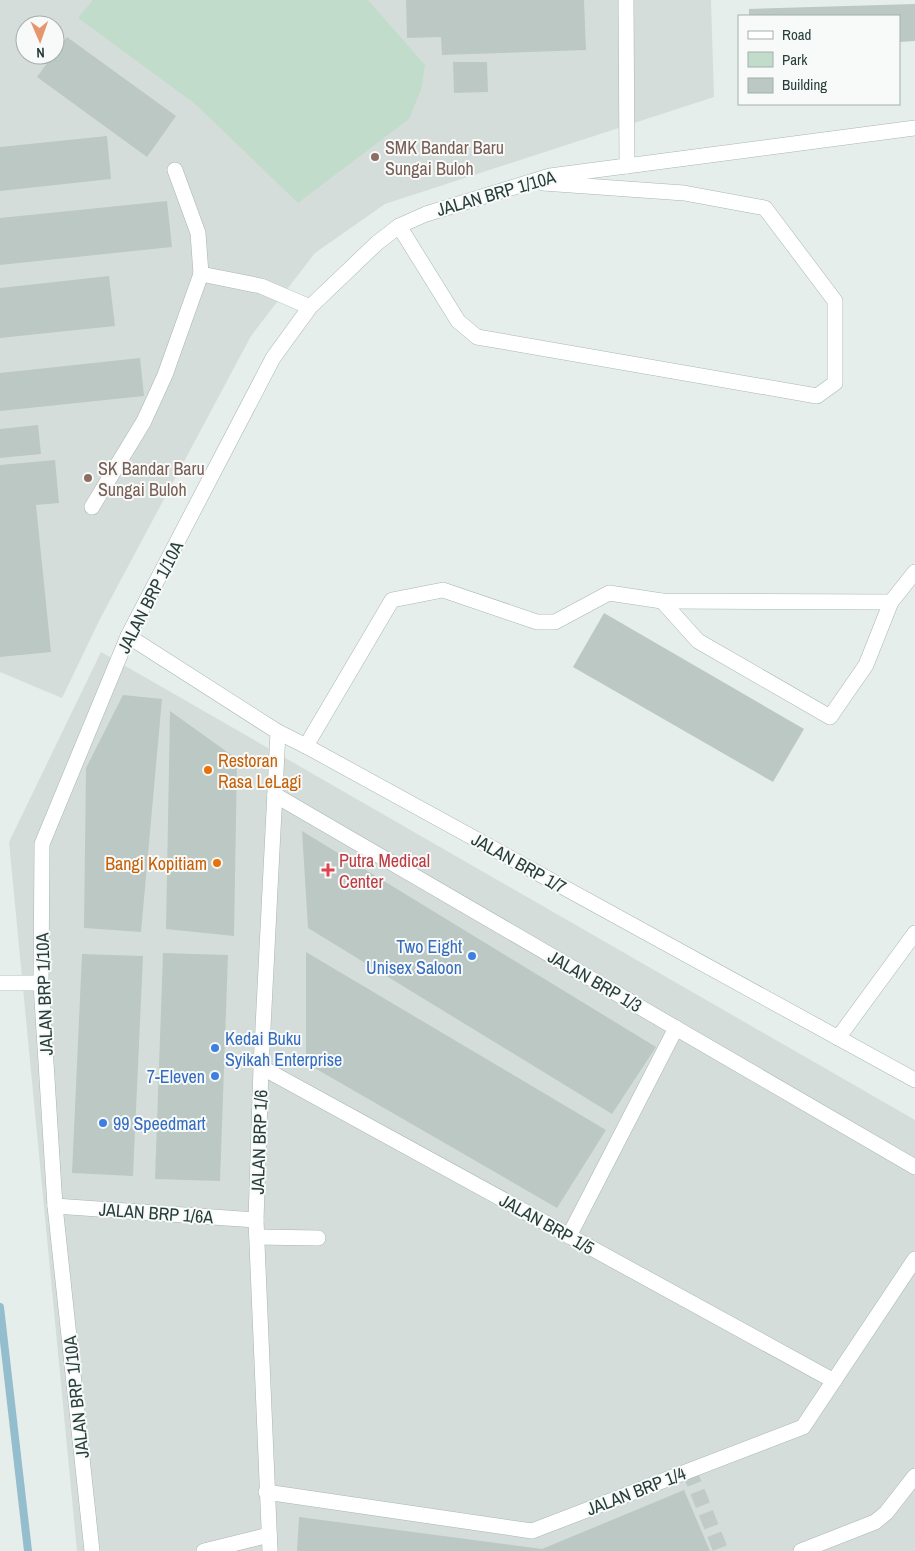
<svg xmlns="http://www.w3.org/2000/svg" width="915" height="1551" viewBox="0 0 915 1551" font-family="'Archivo Narrow',sans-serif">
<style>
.built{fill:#d5ddda;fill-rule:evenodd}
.green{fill:#c2dccb}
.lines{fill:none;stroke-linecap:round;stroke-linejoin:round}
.stream{stroke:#94becd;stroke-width:8}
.building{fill:#bcc8c4}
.minor-tunnel{stroke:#c0cbc8;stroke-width:15;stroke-dasharray:15 8;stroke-linecap:butt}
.minor-casing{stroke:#a9b6b2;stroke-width:16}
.minor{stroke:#fff;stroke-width:15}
.education-dot{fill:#8d6e63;stroke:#f7faf9;stroke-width:2}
.food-dot{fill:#e8710a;stroke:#f7faf9;stroke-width:2}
.health-dot{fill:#e0444e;stroke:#f7faf9;stroke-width:2}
.shop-dot{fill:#3f7fe0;stroke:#f7faf9;stroke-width:2}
.labels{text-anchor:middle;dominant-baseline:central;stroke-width:4;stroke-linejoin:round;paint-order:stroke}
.education-label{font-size:18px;fill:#785e54;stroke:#f7faf9;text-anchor:start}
.street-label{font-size:18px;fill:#273e3a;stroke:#f7faf9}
.food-label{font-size:18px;fill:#c56008;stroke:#f7faf9;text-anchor:start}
.health-label{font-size:18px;fill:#be3a42;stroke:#f7faf9;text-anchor:start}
.shop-label{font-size:18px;fill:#366cbe;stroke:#f7faf9;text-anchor:end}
</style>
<rect width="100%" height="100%" fill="#e6eeeb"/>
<g class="built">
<path d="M0,0h711l3,97 -329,107 -70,49 -64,83 -151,283 -38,79 -62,-26zM25,25h30v30h-30z"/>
<path d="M101,652l814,468v431h-838l-68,-709z"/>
</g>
<path class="green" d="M93,0h275l57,65 -4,25 -12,29 -111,84 -104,-100 -116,-85z"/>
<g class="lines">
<path class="stream" d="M0,1307l28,244"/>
</g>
<g class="building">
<path d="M406,0h178l2,50 -144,5 -1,-18 -34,1z"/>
<path d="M915,4v37l-16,1v-26h-150v-7z"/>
<path d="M67,37l109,79 -29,41 -110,-80 16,-22h2v-3z"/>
<path d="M453,62h34l1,30 -34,1z"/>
<path d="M107,136l4,43 -111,12v-44z"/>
<path d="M167,201l5,46 -172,18v-47z"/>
<path d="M109,276l6,50 -115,12v-50z"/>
<path d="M140,358l4,38 -144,15v-38z"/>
<path d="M38,425l3,29 -41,4v-29z"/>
<path d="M55,460l4,43 -23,2 15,147 -51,5v-192z"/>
<path d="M604,613l200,116 -31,53 -200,-115z"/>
<path d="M123,695l39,4 -21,233 -57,-4 2,-160z"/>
<path d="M170,711l67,48 -3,177 -68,-7z"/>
<path d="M302,831l354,216 -44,67 -304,-186z"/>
<path d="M306,952l300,178 -49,78 -251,-145z"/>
<path d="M163,953l65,2 -8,226 -65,-2z"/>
<path d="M82,954l61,2 -10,220 -61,-3z"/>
<path d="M684,1490l26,61h-413l2,-34 243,32z"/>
</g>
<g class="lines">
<path class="minor-tunnel" d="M689,1470l32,81"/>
<defs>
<g id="minor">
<path d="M626,0l1,166"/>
<path d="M399,226l59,95 19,16 340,59 18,-13v-82l-70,-93 -81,-15 -141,-10"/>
<path d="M201,274l60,12 49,21"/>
<path d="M92,507l52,-86 21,-46 36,-101 -3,-41 -23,-63"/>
<path d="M662,601l36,40 132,76 36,-52 25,-63"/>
<path d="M128,636l150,96 28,14 609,334"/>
<path d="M306,746l86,-146 51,-10 94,32h18l54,-29 53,8 229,1 24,-30"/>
<path d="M275,795l640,372"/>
<path d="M0,983h41"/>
<path d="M838,1038l77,-105"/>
<path d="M261,1067l573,314"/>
<path d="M55,1206l201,14"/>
<path d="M569,1236l107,-208"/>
<path d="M257,1237l61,1"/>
<path d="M266,1492l266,39 271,-104 112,-168"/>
<path d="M92,1551l-37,-345 -14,-223 1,-139 86,-208 145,-278 37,-51 67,-64 22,-17 27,-12 124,-38 365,-48"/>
<path d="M204,1551l65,-16"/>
<path d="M270,1551l-14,-331 5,-153 17,-335"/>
<path d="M801,1551l74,-29 11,-9 29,-37"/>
</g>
</defs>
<use href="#minor" class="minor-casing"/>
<use href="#minor" class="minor"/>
</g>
<g class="education-dot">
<circle cx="375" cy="157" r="5"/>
<circle cx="88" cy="478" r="5"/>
</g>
<g class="food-dot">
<circle cx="208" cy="770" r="5"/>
<circle cx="217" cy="863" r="5"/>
</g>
<path class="health-dot" d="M325.5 862.5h5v5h5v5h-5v5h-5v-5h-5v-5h5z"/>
<g class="shop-dot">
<circle cx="472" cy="956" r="5"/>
<circle cx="215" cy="1048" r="5"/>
<circle cx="215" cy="1076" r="5"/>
<circle cx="103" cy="1123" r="5"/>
</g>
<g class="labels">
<g class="education-label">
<text x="385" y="147">SMK Bandar Baru<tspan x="385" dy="21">Sungai Buloh</tspan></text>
<text x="98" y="468">SK Bandar Baru<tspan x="98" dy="21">Sungai Buloh</tspan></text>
</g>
<g class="street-label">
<text transform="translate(496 193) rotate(-16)">JALAN BRP 1/10A</text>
<text transform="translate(150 597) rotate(-63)">JALAN BRP 1/10A</text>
<text transform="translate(519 863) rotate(29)">JALAN BRP 1/7</text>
<text transform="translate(595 981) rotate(30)">JALAN BRP 1/3</text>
<text transform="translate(44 994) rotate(-92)">JALAN BRP 1/10A</text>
<text transform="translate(259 1142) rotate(-88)">JALAN BRP 1/6</text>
<text transform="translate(156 1213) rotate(4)">JALAN BRP 1/6A</text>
<text transform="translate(547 1224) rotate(29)">JALAN BRP 1/5</text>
<text transform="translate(76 1397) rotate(-96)">JALAN BRP 1/10A</text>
<text transform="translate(636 1491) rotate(-21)">JALAN BRP 1/4</text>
</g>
<g class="food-label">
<text x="218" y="760">Restoran<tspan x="218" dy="21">Rasa LeLagi</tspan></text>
<text x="207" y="863" text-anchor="end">Bangi Kopitiam</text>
</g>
<g class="health-label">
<text x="339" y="860">Putra Medical<tspan x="339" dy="21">Center</tspan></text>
</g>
<g class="shop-label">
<text x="462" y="946">Two Eight<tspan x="462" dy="21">Unisex Saloon</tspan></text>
<text x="225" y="1038" text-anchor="start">Kedai Buku<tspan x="225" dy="21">Syikah Enterprise</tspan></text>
<text x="205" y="1076">7-Eleven</text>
<text x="113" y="1123" text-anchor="start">99 Speedmart</text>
</g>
</g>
<rect x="738" y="15" width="162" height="90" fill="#f7faf9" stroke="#a4afad"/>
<rect x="748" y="31" width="25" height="8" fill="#ffffff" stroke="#a4afad"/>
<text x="782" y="40" font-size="15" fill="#273e3a">Road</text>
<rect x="748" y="52" width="25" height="15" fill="#c2dccb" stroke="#a4afad"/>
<text x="782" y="65" font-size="15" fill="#273e3a">Park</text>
<rect x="748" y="78" width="25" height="15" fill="#bcc8c4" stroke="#a4afad"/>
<text x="782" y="90" font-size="15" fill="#273e3a">Building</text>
<g transform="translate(40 40) rotate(178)"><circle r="24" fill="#f7faf9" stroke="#a4afad"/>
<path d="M0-4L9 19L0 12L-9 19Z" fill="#e5966d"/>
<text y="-8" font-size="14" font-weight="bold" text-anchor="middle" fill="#273e3a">N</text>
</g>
</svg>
